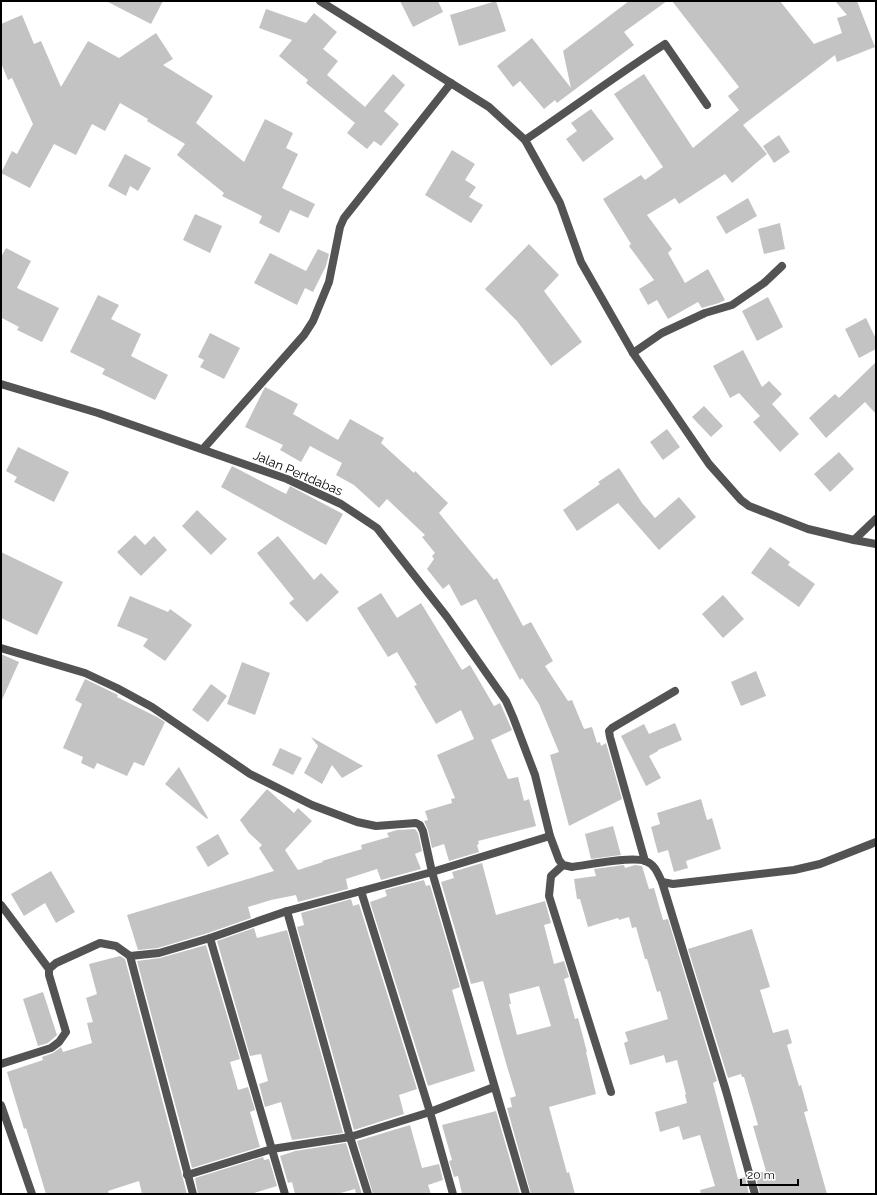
<svg xmlns="http://www.w3.org/2000/svg" width="877" height="1195" viewBox="0 0 877 1195" font-family="Raleway,sans-serif">
<style>
.building{fill:#c3c3c3;fill-rule:evenodd}
.lines{fill:none;stroke-linecap:round;stroke-linejoin:round}
.lane{stroke:#535353;stroke-width:8}
.street{stroke:#535353;stroke-width:8}
.labels{text-anchor:middle;dominant-baseline:central;stroke-width:3;stroke-linejoin:round;paint-order:stroke}
.street-label{font-size:13px;fill:#000;stroke:#fff}
</style>
<rect width="100%" height="100%" fill="#fff"/>
<g class="building">
<path d="M106,1h57l-12,23z"/>
<path d="M400,1h38l5,11 -30,15z"/>
<path d="M496,1l10,30 -47,15 -9,-31z"/>
<path d="M629,1h38l-43,31 10,13 -77,58 -2,-3 -11,9 -24,-28 -7,6 -16,-21 35,-28 39,50 -8,-37z"/>
<path d="M672,1h108l34,43 28,-11 -5,-15 10,-3 -12,-14h22l18,46 -38,15 -2,-7 -92,70 24,29 -35,29 -7,-9 -46,30 -4,-6 -28,17 25,34 -4,4 17,30 23,-14 17,31 -6,3 -17,5 -4,-6 -30,17 -11,-19 -9,5 -9,-16 15,-9 -25,-34 2,-2 -28,-45 38,-24 4,5 18,-13 -49,-73 30,-20 49,74 46,-38 -11,-14 11,-9z"/>
<path d="M266,9l40,14 8,-10 23,19 -14,17 15,12 -11,14 38,32 28,-33 12,11 -21,26 15,13 -18,22 -7,-5 -7,8 -20,-16 8,-10 -49,-40 2,-3 -29,-24 13,-16 -33,-12z"/>
<path d="M22,15l12,29 7,-3 20,46 27,-46 31,17 37,-25 17,26 -10,6 50,31 -17,27 48,39 21,-43 28,14 -7,15 12,6 -16,34 33,16 -7,14 -18,-8 -11,23 -20,-10 3,-7 -40,-20 2,-3 -47,-38 8,-11 -38,-23 1,-2 -28,-16 -15,28 -13,-7 -16,31 -22,-11 -24,44 -29,-15 11,-22 5,3 16,-30 -21,-46 -4,2 -7,-17v-39z"/>
<path d="M591,109l23,30 -31,23 -17,-23 11,-8 -6,-8z"/>
<path d="M779,135l11,17 -16,11 -11,-17z"/>
<path d="M452,150l23,14 -10,16 11,7 -7,10 14,8 -12,18 -46,-28z"/>
<path d="M125,154l26,14 -13,23 -8,-5 -4,10 -18,-10z"/>
<path d="M748,198l9,18 -31,18 -10,-17z"/>
<path d="M195,214l27,12 -12,27 -27,-13z"/>
<path d="M780,223l5,26 -21,5 -6,-25z"/>
<path d="M529,244l30,31 -15,16 38,51 -31,24 -34,-45 -32,-32z"/>
<path d="M6,248l25,13 -14,27 42,20 -17,34 -25,-12 2,-3 -17,-9 -1,3v-64z"/>
<path d="M318,249l11,5 -3,12 -13,26 -8,-4 -8,17 -43,-22 16,-30 36,18z"/>
<path d="M98,295l21,10 -8,14 30,15 -10,22 37,19 -13,25 -53,-26 3,-5 -35,-17z"/>
<path d="M768,297l15,30 -26,14 -15,-30z"/>
<path d="M866,318l10,21v10l-17,9 -14,-29z"/>
<path d="M210,333l30,15 -16,31 -24,-12 4,-7 -6,-3z"/>
<path d="M743,350l19,37 7,-6 13,13 -10,10 27,30 -19,18 -27,-30 7,-6 -21,-23 -9,5 -17,-32z"/>
<path d="M876,362v52l-11,-12 -39,36 -17,-20 26,-24 4,4z"/>
<path d="M265,387l33,17 -5,10 45,26 12,-21 34,19 -3,5 33,30 1,-2 33,32 -9,10 55,67 3,-2 26,48 8,-4 22,39 -8,5 23,35 4,-1 12,29 8,-2 5,16 3,-1 1,4 5,-3 16,56 -53,27 -19,-71 9,-3 -20,-48 -17,-26 -2,2 -44,-81 -15,7 -12,-22 -6,5 -16,-20 7,-10 -2,-3 3,-3 -13,-16 3,-2 -38,-36 -8,9 -25,-23 -18,-10 6,-12 -32,-17 -9,16 -21,-12 3,-5 -38,-18z"/>
<path d="M704,406l19,20 -12,11 -19,-20z"/>
<path d="M667,429l13,18 -17,13 -13,-18z"/>
<path d="M18,447l51,25 -15,30 -40,-20 3,-5 -11,-6z"/>
<path d="M839,452l15,17 -24,23 -16,-18z"/>
<path d="M232,466l54,28 4,-8 53,28 -17,31 -105,-58z"/>
<path d="M619,468l23,35 13,15 24,-21 17,20 -37,33 -41,-47 -41,28 -14,-21 37,-26 -2,-2z"/>
<path d="M197,510l30,29 -16,16 -29,-29z"/>
<path d="M135,535l10,10 9,-9 13,14 -26,26 -24,-24z"/>
<path d="M278,536l36,44 7,-7 18,19 -32,30 -18,-19 5,-4 -37,-46z"/>
<path d="M770,547l20,15 -2,3 27,19 -16,23 -48,-34z"/>
<path d="M1,552l62,30 -26,53 -36,-17z"/>
<path d="M381,593l16,25 24,-15 41,67 8,-5 24,41 6,-3 12,27 -21,10 17,39 10,-2 6,24 5,-2 7,27 -58,15 1,3 -2,1 2,7 -30,9 -5,-17 -12,4 -4,-18 -4,-9 4,-1 -3,-9 27,-8 -1,-4 4,-1 -18,-43 37,-16 -13,-29 -25,14 -22,-38 3,-1 -20,-33 -9,5 -31,-49z"/>
<path d="M723,595l21,24 -21,19 -21,-24z"/>
<path d="M130,596l38,16 2,-3 22,16 -27,36 -22,-15 5,-7 -31,-13z"/>
<path d="M1,654l18,8 -18,40z"/>
<path d="M242,662l28,11 -15,42 -28,-11z"/>
<path d="M756,671l10,25 -25,10 -10,-24z"/>
<path d="M85,679l33,16 -1,2 40,20 8,5 -21,44 -10,-4 -7,14 -30,-13 -3,6 -13,-6 2,-6 -20,-9 19,-44 -7,-4z"/>
<path d="M211,684l16,12 -19,26 -16,-12z"/>
<path d="M675,723l7,17 -24,10v1l-9,5 12,22 -15,8 -25,-50 23,-12 5,10z"/>
<path d="M311,737l52,29 -21,12 -10,-13 -10,19 -18,-11 14,-27z"/>
<path d="M280,748l22,10 -9,17 -21,-10z"/>
<path d="M179,767l29,51 -1,1 -42,-35z"/>
<path d="M267,789l27,24 4,-5 14,13 -27,29 13,20 25,-8 -1,-1 40,-12 -1,-4 28,-8 -2,-4 10,-3 18,-1 3,4 4,18 -7,3 6,15 -40,11 -4,-11 -31,10 2,10 -50,13 -2,-7 -25,5 -23,7 3,11 -43,15 -50,15 -20,2 -11,-35 147,-44 -15,-23 3,-3 -13,-12 -9,-13z"/>
<path d="M701,799l6,21 5,-2 9,31 -35,12 2,7 -14,4 -6,-22 -10,3 -7,-26 9,-3 -3,-11z"/>
<path d="M613,826l8,29 -30,4 -6,-25z"/>
<path d="M218,834l11,20 -21,13 -12,-20z"/>
<path d="M482,863l14,52 49,-14 6,22 -7,2 10,39 10,-3 5,16 -5,2 11,40 3,-1 9,34h-1l10,42 -47,13 18,66 2,-1 6,22h-44l-24,-86 5,-1 -2,-9 6,-2 -10,-33 -23,-82 -12,3 -30,-102 13,-4 -2,-6zM539,986l12,40 -34,9 -8,-31h2l-2,-10z"/>
<path d="M624,865l1,3 10,-3 7,1 7,23 5,-1 9,32 5,-1 49,162 -4,2 25,96 7,-2 4,17h-48l-1,-4 15,-4 -15,-51 -17,5 -4,-14 -19,6 -5,-20 32,-9 -2,-8 1,-1 -9,-34 -11,3 -2,-8 -34,10 -6,-22 4,-2 -3,-9 43,-13 -8,-28 -3,1 -10,-33h-2l-9,-32 -4,1 -3,-11 -10,3 -1,-2 -30,9 -8,-28h-3l-3,-20 22,-3 -2,-7z"/>
<path d="M51,871l24,41 -19,11 -11,-20 -21,13 -13,-22z"/>
<path d="M424,880l2,6 4,-1 30,102 -8,3 23,81 -47,15 -58,-184 17,-6 -2,-6z"/>
<path d="M351,899l2,7 6,-2 58,185 -18,6 5,19 -50,16 -57,-203 7,-2 -3,-12z"/>
<path d="M254,928l3,10 30,-8 56,203 -51,7 -11,-38 -16,5 -6,-23 9,-3 -7,-27 -11,2 -33,-115z"/>
<path d="M752,929l18,58 -10,3 13,43 15,-4 4,14 -5,2 12,41 2,-1 7,26 -4,1 23,82h-67l-5,-20 11,-3 -13,-45 5,-1 -14,-48h-2l-1,-3 -13,4 -40,-129z"/>
<path d="M206,945l34,114 -10,3 8,28 10,-3 7,23 -5,2 10,35 -68,21 -55,-207 23,-3z"/>
<path d="M120,956l5,3 62,235h-45l-3,-13 -31,10 1,3h-63l-20,-66 -2,1 -17,-57 36,-12 -1,-3 11,-4 8,-6 2,5 29,-9 -5,-20 6,-1 -7,-24 11,-4 -8,-30z"/>
<path d="M43,992l14,43 -9,8 -10,3 -15,-47z"/>
<path d="M496,1111l24,83h-58l-4,-18 -4,1 -5,-16 3,-1 -10,-35z"/>
<path d="M410,1125l12,43 17,-4 4,16 -15,5 3,9h-58l-16,-53z"/>
<path d="M346,1143l16,51h-6l-1,-5 -18,5h-42l-3,-12 -4,1 -8,-27 15,-5z"/>
<path d="M263,1157l1,3 5,-1 8,27 -26,8h-53l-3,-16z"/>
</g>
<g class="lines">
<path class="lane" d="M525,140c46,-31 92,-65 140,-96l42,61"/>
<g class="street">
<path d="M320,1l169,106 36,33 35,63 21,59 52,91 76,111 32,36 8,6 59,23 46,11 22,4"/>
<path d="M633,353l29,-20 43,-20 27,-8 32,-22 18,-17"/>
<path d="M1,384l97,29 189,66 54,25 36,24 70,89 59,84 7,16 22,58 15,61 9,24 4,5 9,2c16,-2 60,-11 73,-6 10,3 13,13 17,21l11,2 121,-14 26,-6 56,-22"/>
<path d="M203,449l101,-114 9,-14 16,-39 11,-55 4,-9 107,-135"/>
<path d="M854,540l22,-21"/>
<path d="M1,648l84,25 32,15 35,19 98,67 62,31 45,17 19,4 40,-3 4,2 3,6 9,41 94,322"/>
<path d="M645,861l-35,-124 -1,-6 3,-3 63,-37"/>
<path d="M563,865l-12,11 -2,20 62,196"/>
<path d="M662,882l64,209 29,103"/>
<path d="M361,891l69,221 23,82"/>
<path d="M1,905l48,64"/>
<path d="M287,911l63,226 18,57"/>
<path d="M210,938l75,256"/>
<path d="M130,956l63,238"/>
<path d="M1,1064l50,-16 8,-6 7,-10 -17,-57v-6l7,-6 44,-20 16,3 14,10 29,-3 51,-15 77,-27 145,-39 118,-36"/>
<path d="M1,1105l31,89"/>
<path d="M187,1175l85,-26 78,-12 80,-25 64,-25"/>
</g>
</g>
<g class="labels">
<g class="street-label">
<text transform="translate(298 473) rotate(23)">Jalan Pertdabas</text>
</g>
</g>
<rect width="877" height="1195" fill="none" stroke="#000000" stroke-width="4"/>
<path d="M741 1179v6h57v-6" fill="none" stroke="#000000" stroke-width="2"/>
<text x="747" y="1179" font-size="12" fill="#000000" stroke="#ffffff" stroke-width="3" paint-order="stroke">20 m</text>
</svg>
